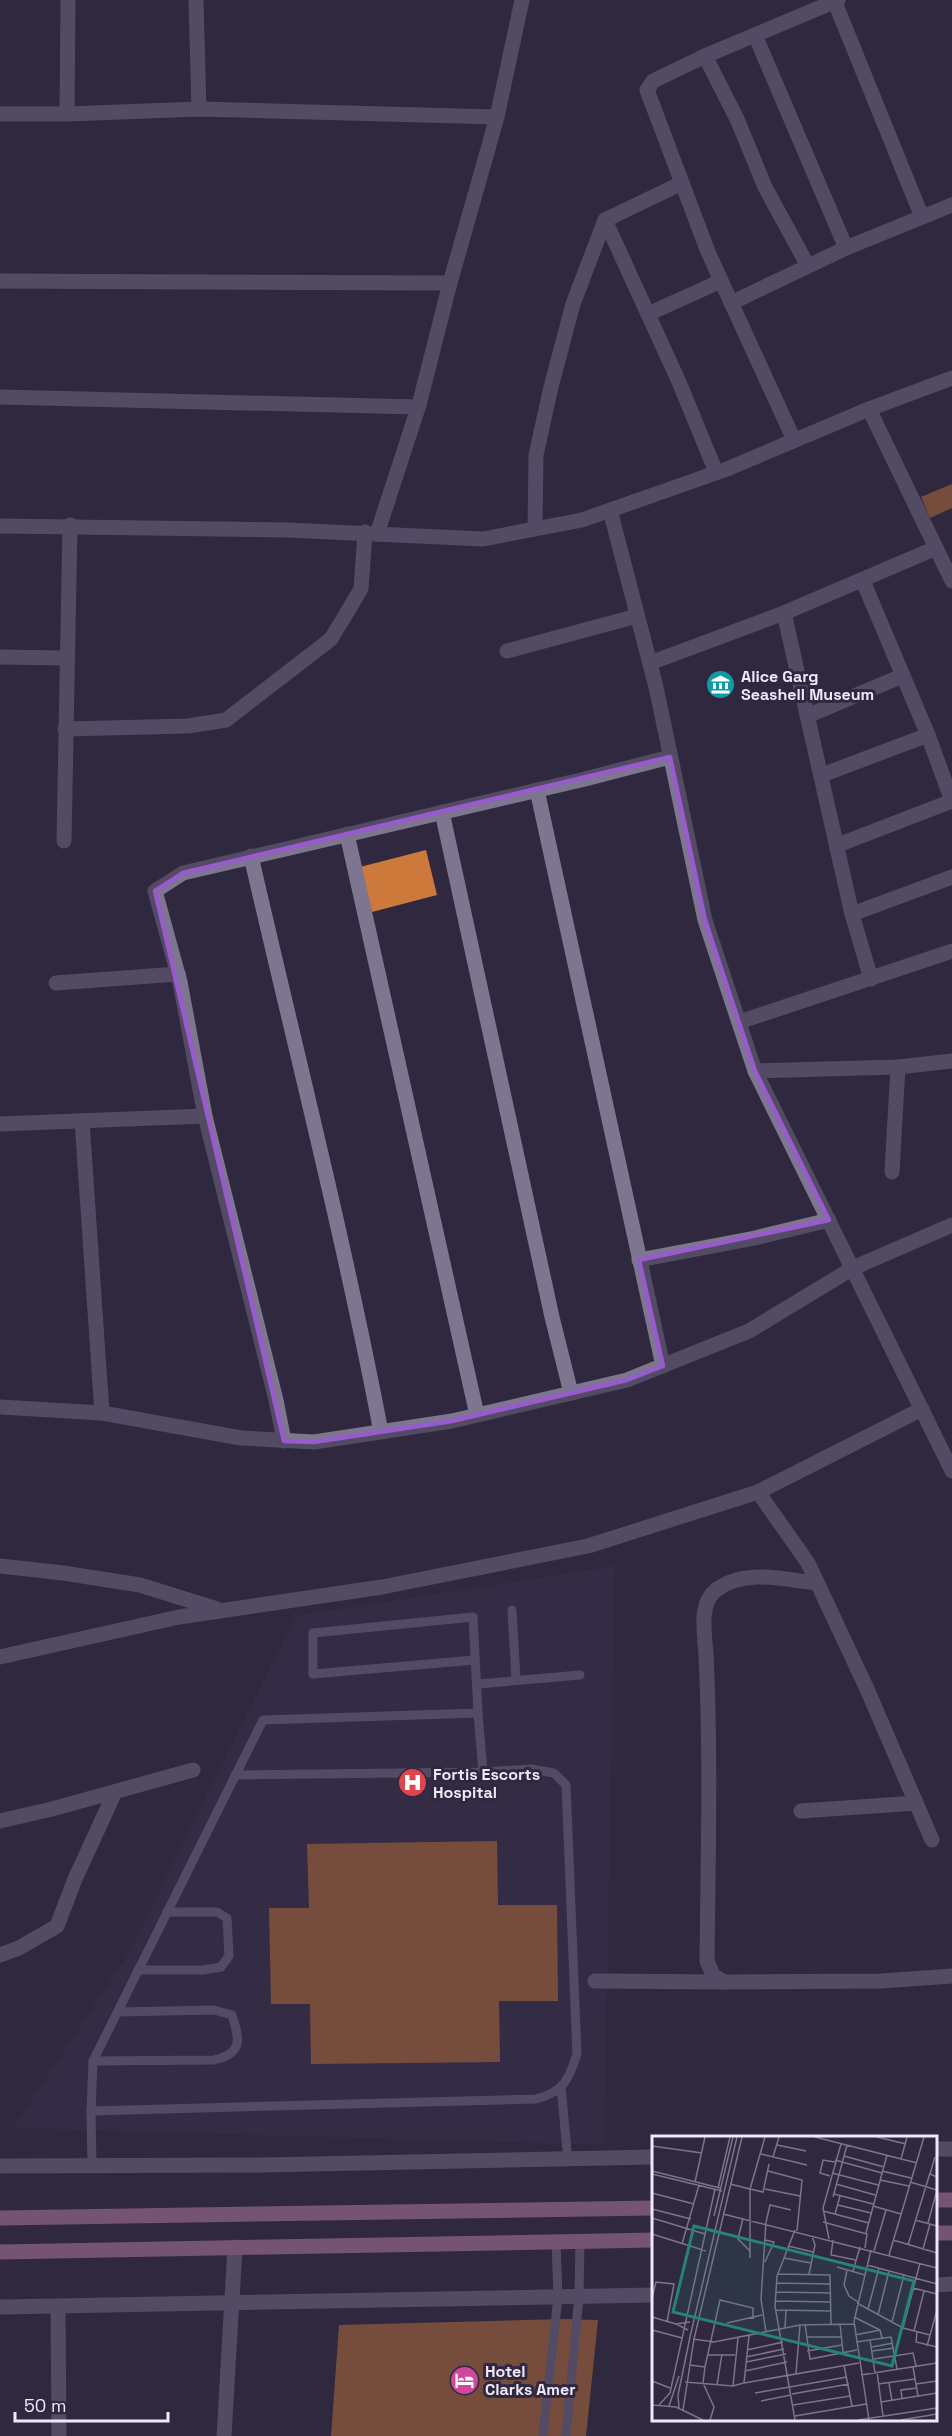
<svg xmlns="http://www.w3.org/2000/svg" width="952" height="2436" viewBox="0 0 952 2436" font-family="'Space Grotesk',sans-serif">
<style>
.built{fill:#3a304d}
.building{fill:#cd793b}
.lines{fill:none;stroke-linecap:round;stroke-linejoin:round}
.lane{stroke:#7e7591;stroke-width:9}
.street{stroke:#7e7591;stroke-width:15}
.secondary{stroke:#7e7591;stroke-width:15}
.primary{stroke:#c888b2;stroke-width:15}
.marked{fill:none;stroke:#985bce;stroke-width:4.5;stroke-linejoin:round}
.labels{text-anchor:middle;dominant-baseline:central;stroke-width:6;stroke-linejoin:round;paint-order:stroke}
.poi-label{font-size:16px;font-weight:bold;fill:#eee9f9;stroke:#30283f;text-anchor:start}
.inset-road{fill:none;stroke:#7c7589;stroke-width:1.5}
.view{fill:#25827c;fill-opacity:0.15;stroke:#25827c;stroke-width:3}
.inset-edge{fill:none;stroke:#eee9f9;stroke-width:3}
</style>
<rect width="100%" height="100%" fill="#30283f"/>
<path class="built" d="M615,1566l-11,579 -591,-17 117,-177 165,-335z"/>
<g class="building">
<path d="M952,484v24l-22,10 -9,-21z"/>
<path d="M426,850l11,45 -65,17 -12,-45z"/>
<path d="M497,1841l1,64h59l1,96h-59l1,61 -189,2 -1,-60h-39l-2,-96h40l-2,-64z"/>
<path d="M563,2319l35,1 -12,116h-255l8,-111z"/>
</g>
<g class="lines">
<g class="lane">
<path d="M512,1610l4,69"/>
<path d="M475,1660l-162,14v-41l160,-16 5,96"/>
<path d="M478,1684l102,-9"/>
<path d="M138,1970h65l18,-3 8,-11 -2,-38 -10,-6h-50"/>
<path d="M93,2061l121,-1c29,-7 26,-20 18,-45l-18,-5 -96,2"/>
<path d="M561,2087l7,74"/>
<path d="M91,2111l445,-12c28,-7 33,-20 41,-45l-11,-269 -12,-12 -23,-4 -48,3"/>
<path d="M92,2164l-1,-53 2,-50 170,-341 215,-7 5,59 -248,3"/>
<path d="M543,2436l15,-139 -2,-55"/>
<path d="M566,2436l13,-140 1,-55"/>
</g>
<g class="street">
<path d="M196,0l3,109"/>
<path d="M834,0l88,217"/>
<path d="M755,35l91,213"/>
<path d="M705,56l32,63 28,68 43,79"/>
<path d="M0,114h67l132,-5 298,8"/>
<path d="M67,114l1,-114"/>
<path d="M605,220l74,162 37,90"/>
<path d="M0,281l450,2"/>
<path d="M731,303l115,-55 106,-43"/>
<path d="M648,314l73,-33"/>
<path d="M0,397l417,10"/>
<path d="M869,409l83,172"/>
<path d="M794,440l-86,-188 -61,-162 6,-9 52,-25 133,-56"/>
<path d="M610,510l46,177 49,233 50,151 197,400"/>
<path d="M0,526l287,4 196,9 99,-19 145,-51 142,-60 83,-31"/>
<path d="M535,529l1,-74 15,-68 22,-83 32,-84 77,-37"/>
<path d="M377,534l42,-129 31,-122 47,-166 25,-117"/>
<path d="M863,581l65,154 24,66"/>
<path d="M784,613l68,301 19,65"/>
<path d="M507,651l130,-35"/>
<path d="M0,657l66,1"/>
<path d="M650,663l134,-50 152,-65"/>
<path d="M807,716l95,-40"/>
<path d="M65,729l123,-3 38,-6 105,-81 30,-50 4,-57"/>
<path d="M822,775l106,-40"/>
<path d="M537,790l126,576"/>
<path d="M442,812l110,505 19,76"/>
<path d="M347,834l130,581"/>
<path d="M64,841l6,-316"/>
<path d="M838,845l114,-44"/>
<path d="M251,856c44,192 93,382 130,576"/>
<path d="M852,914l100,-37"/>
<path d="M56,983l122,-9"/>
<path d="M739,1022l213,-71"/>
<path d="M755,1071l143,-4 54,-6"/>
<path d="M82,1121l20,292"/>
<path d="M0,1124l205,-8"/>
<path d="M892,1172l6,-105"/>
<path d="M639,1260l116,-22 74,-18"/>
<path d="M0,1407l102,6 139,25 73,4 138,-21 175,-41 122,-49 104,-63 99,-43"/>
<path d="M284,1441l-8,-41 -71,-284 -25,-134 -25,-91 28,-18 402,-94 85,-22"/>
<path d="M758,1492l50,71 59,126 65,151"/>
<path d="M0,1566l63,7 77,12 77,24"/>
<path d="M817,1583c-32,-3 -73,-15 -101,7 -18,14 -11,45 -10,65 5,102 2,204 1,306l6,14 11,7 157,-1 71,-5"/>
<path d="M0,1657l179,-40 203,-30 206,-41 170,-54 164,-83"/>
<path d="M801,1811l115,-8"/>
<path d="M0,1821l52,-12 141,-39"/>
<path d="M0,1955l19,-7 38,-22 18,-47 40,-87"/>
<path d="M595,1981l129,1"/>
<path d="M58,2306l1,130"/>
<path d="M224,2436l11,-189"/>
</g>
<g class="secondary">
<path d="M936,2149h16"/>
<path d="M0,2166l263,-1 391,-8"/>
<path d="M936,2285l16,-1"/>
<path d="M0,2307l654,-12"/>
</g>
<g class="primary">
<path d="M936,2200h16"/>
<path d="M0,2218l654,-10"/>
<path d="M936,2233h16"/>
<path d="M0,2252l654,-12"/>
</g>
</g>
<path d="M0 0H952V2436H0ZM670,757l35,163 50,151 74,149 -190,40 24,106 -36,14 -175,41 -138,21 -30,-1 -129,-550 28,-18z" fill="#30283f" fill-opacity=".55" fill-rule="evenodd"/>
<path class="marked" d="M670,757l35,163 50,151 74,149 -190,40 24,106 -36,14 -175,41 -138,21 -30,-1 -129,-550 28,-18z"/>
<defs>
<symbol id="museum-disc" viewBox="-11 -11 22 22"><circle r="9.5" fill="#0f9aa8" stroke="#30283f"/><path d="M0-6L6-3V-2H-6V-3ZM-5-1h2V3h-2ZM-1-1h2V3h-2ZM3-1h2V3H3ZM-6 4H6V6H-6Z" fill="#fff"/></symbol>
<symbol id="hospital-disc" viewBox="-11 -11 22 22"><circle r="9.5" fill="#e0444e" stroke="#30283f"/><path d="M-5-5h3v3.5h4V-5h3V5h-3V1.5h-4V5h-3Z" fill="#fff"/></symbol>
<symbol id="hotel-disc" viewBox="-11 -11 22 22"><circle r="9.5" fill="#d1479c" stroke="#30283f"/><path d="M-6-4.5h1.5V1H6V5H4.5V3h-9V5H-6ZM-4 0a1.8 1.8 0 1 1 3.6 0ZM.5 0V-2.5h3Q6-2.5 6 0Z" fill="#fff"/></symbol>
</defs>
<g fill-rule="evenodd">
<use href="#museum-disc" x="704" y="668" width="33" height="33"/>
<use href="#hospital-disc" x="396" y="1766" width="33" height="33"/>
<use href="#hotel-disc" x="448" y="2364" width="33" height="33"/>
</g>
<g class="labels">
<g class="poi-label">
<text x="741" y="676">Alice Garg<tspan x="741" dy="18">Seashell Museum</tspan></text>
<text x="433" y="1774">Fortis Escorts<tspan x="433" dy="18">Hospital</tspan></text>
<text x="485" y="2371">Hotel<tspan x="485" dy="18">Clarks Amer</tspan></text>
</g>
</g>
<g transform="translate(652 2136)">
<rect width="285" height="285" fill="#30283f"/>
<path class="inset-road" d="M163,1l102,26M225,1l29,7M125,9l29,6M0,10l50,7M109,18l46,11M192,20l40,11M121,21l6,-20M283,21l-5,17 7,3M249,23l6,-22M183,24l47,13M0,35l68,17M116,35l34,9 -5,51M230,35l29,7M180,37l46,12M0,38l70,17M178,40l-10,-3 3,-13 12,2M228,44l29,6M43,46l10,-45M258,46l27,8M78,48l20,5 15,-52M184,48l39,11M66,52l12,-51M113,53l35,7M0,57l42,11M182,58l39,10M181,61l14,-52M186,69l33,8M221,70l28,8M0,73l39,10M171,75l46,12M71,78l214,54M183,78l5,-18M62,80l19,-79M0,82l53,16M91,82l-5,21 12,12M263,84l22,6M171,86l44,12 -2,14M276,87l9,-33M143,94l-18,46 -2,30 20,114M214,97l21,-78M0,98l54,17M177,103l-6,-31 18,-64M113,104l9,2 -9,20M181,104l-2,15 25,5M241,104l44,13M30,108l17,-59M256,109l22,-72M136,110l25,6M271,113l7,-25M222,115l12,-41M237,119l35,-118M98,122v-69l13,3 6,-28M132,122l27,5M215,129l70,19M185,131l28,8M195,134l-3,15 5,11 9,6M201,135l7,-24M126,138l52,1 1,49M157,138l6,-29 -3,-9M124,147l55,1M261,152l24,6M124,156l55,1M0,162l4,-16 18,2 -7,38M124,165l55,1M205,167l46,25 27,7M216,173l11,-41M124,174l55,1M226,179l11,-44M0,181l24,7M202,181l26,13 2,8M240,186l12,-47M75,187l35,-8M153,188l5,35 47,-9M188,188l3,28M133,192l1,-18M251,192l17,-65M0,194l30,8M36,194l-12,-6 14,-2M262,195l10,-40M114,196l-5,-33 5,-77 4,-17 21,5M265,196l-1,10 21,5M203,199l25,-5M154,201h35M41,203l21,3 86,-17 54,-1M218,204l5,33M204,206l35,-5 6,32M275,210l10,-36M220,211l21,-4M95,214l36,-8M155,215l35,-6M220,215l22,-3M55,219h28M94,221l38,-8M222,223l39,-6 3,13M94,226l40,-8M37,229l16,2 15,-67 33,8v11M192,229l8,41M53,231l-2,16 11,24 -4,13M261,231l5,29M93,235l42,-9M225,236l6,44M144,237l4,-48M209,239l76,-12M0,245l18,7M33,246l48,4 11,-3 5,-47M92,247l115,-20M237,247l3,18M226,248l37,-5M264,248l21,-3M65,249l5,-31M81,250l5,-48M103,257l92,-16M140,258l57,-10M250,263l-1,-9 16,-2M109,265l30,-6M229,266l56,-9M0,269l24,2 27,13M7,269l11,-12 45,-204M141,269l57,-9M17,270l10,-30M27,272l-1,-13 12,-58 47,-200M31,274l11,-71 48,-202M143,280l71,-12M206,284l79,-12M217,284l-15,-99 17,-71M249,284l36,-6"/>
<path class="view" d="M42,90l220,55 -22,85 -219,-54z"/>
<rect width="285" height="285" class="inset-edge"/>
</g>
<path d="M15 2412v9h153v-9" fill="none" stroke="#eee9f9" stroke-width="3"/>
<text x="24" y="2412" font-size="18" fill="#eee9f9" stroke="#30283f" stroke-width="4.5" paint-order="stroke">50 m</text>
</svg>
